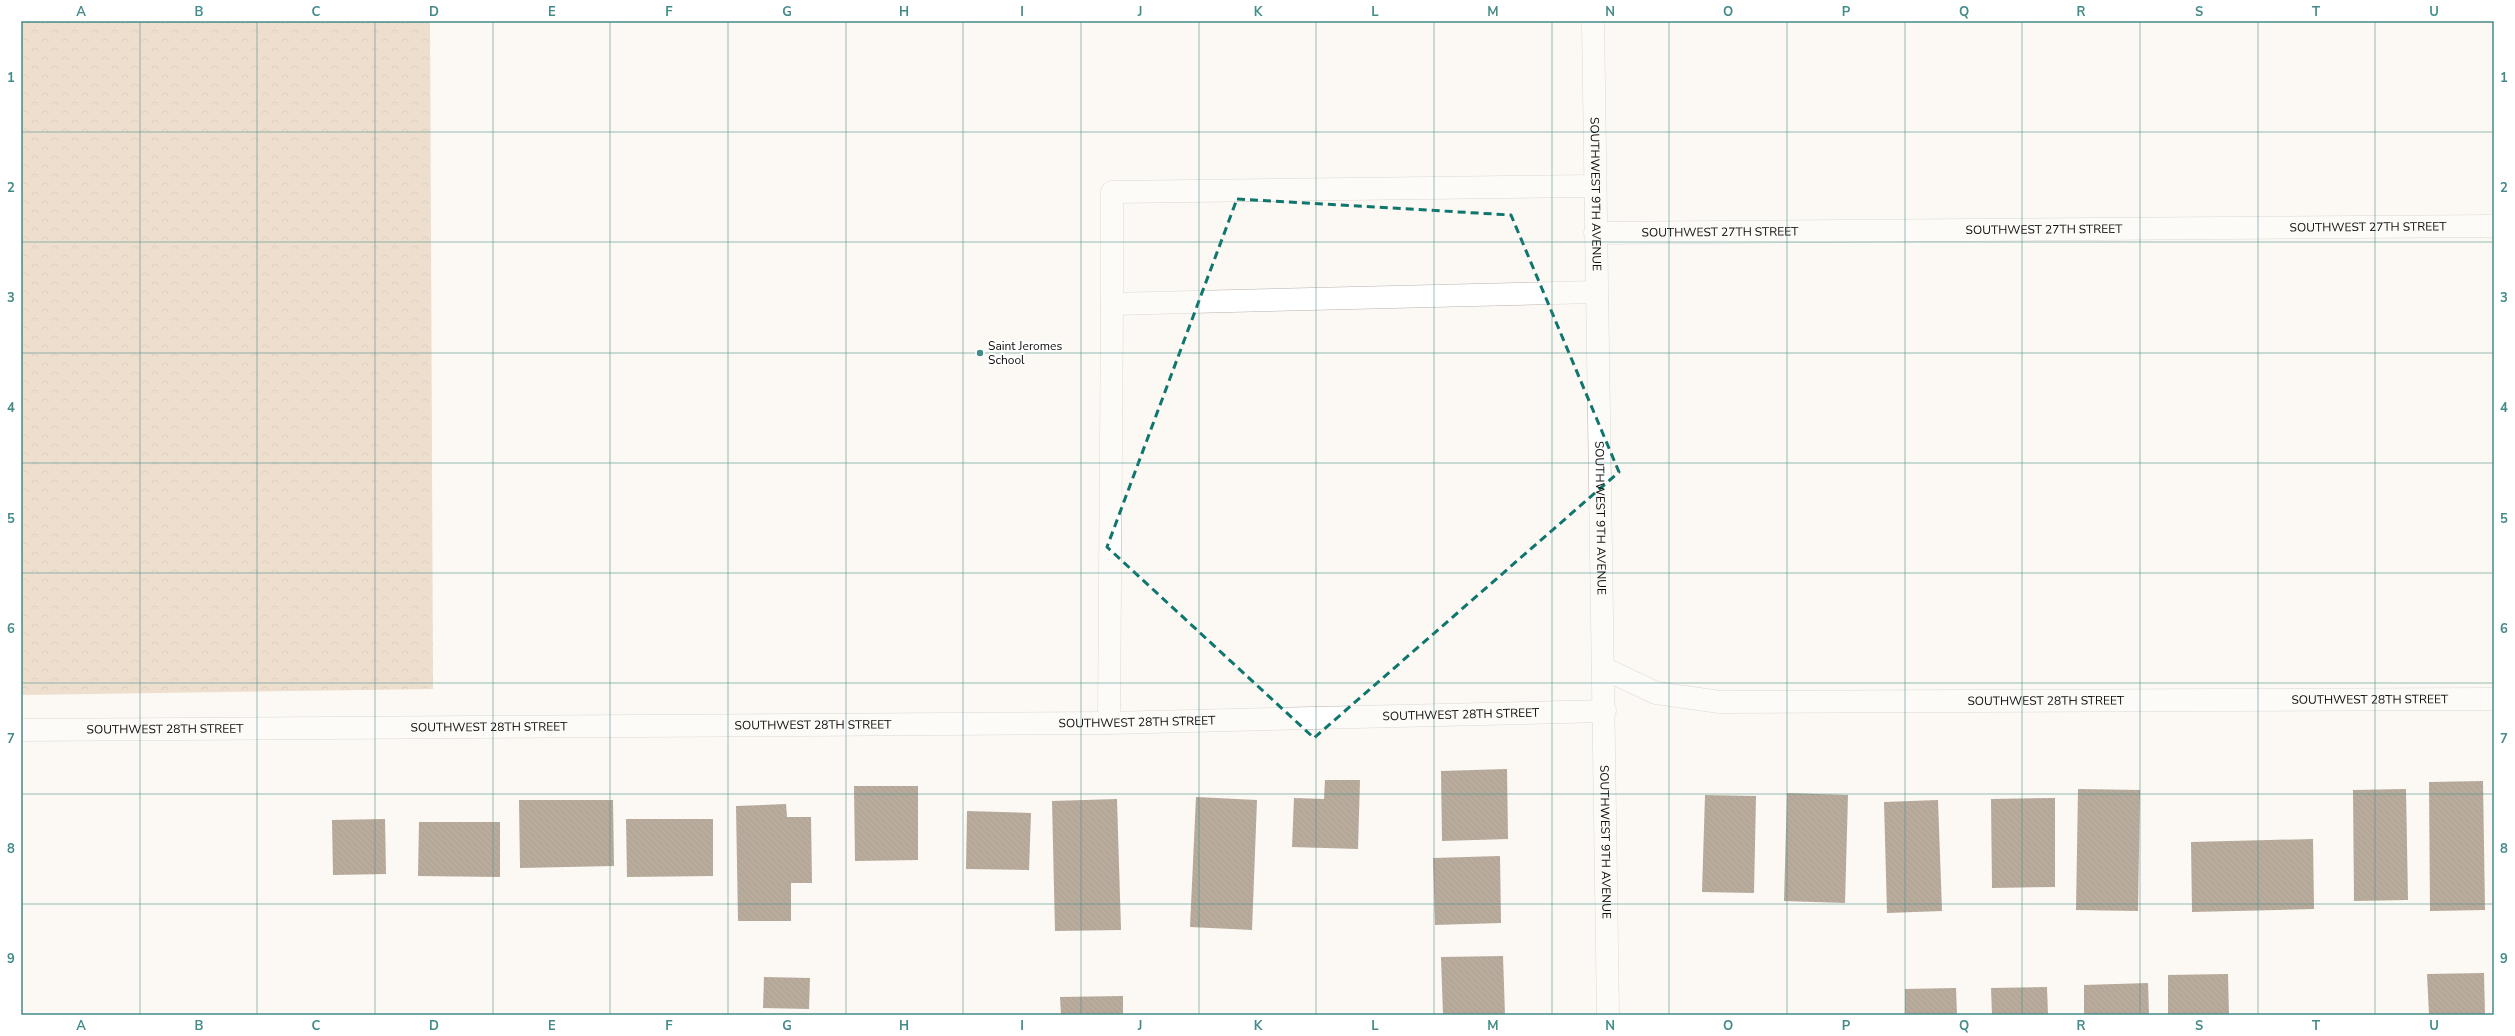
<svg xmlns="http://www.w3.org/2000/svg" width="2515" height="1036" viewBox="0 0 2515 1036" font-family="'Nunito Sans',sans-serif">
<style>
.forest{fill:url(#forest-crowns)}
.building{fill:url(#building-back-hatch)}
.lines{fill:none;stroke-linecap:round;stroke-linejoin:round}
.minor-casing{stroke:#b8b3af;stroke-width:23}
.minor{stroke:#fff;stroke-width:22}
.marked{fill:none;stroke:#0f766e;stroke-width:3;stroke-dasharray:8 5;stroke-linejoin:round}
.grid{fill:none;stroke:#438b89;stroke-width:1;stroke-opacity:0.55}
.poi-dot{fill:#438b89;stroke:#fff;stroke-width:1.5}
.labels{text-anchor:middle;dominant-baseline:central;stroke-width:4;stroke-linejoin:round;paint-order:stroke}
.street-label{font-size:12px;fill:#0e0d0b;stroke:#fff}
.poi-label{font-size:12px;fill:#0e0d0b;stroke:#fff;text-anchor:start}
.neatline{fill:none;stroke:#438b89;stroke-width:1.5}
.grid-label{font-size:13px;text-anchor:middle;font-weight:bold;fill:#438b89}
</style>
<defs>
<pattern id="forest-crowns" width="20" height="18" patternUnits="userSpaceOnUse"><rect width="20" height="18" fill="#dbbf9f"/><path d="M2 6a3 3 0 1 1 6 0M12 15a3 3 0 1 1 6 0" fill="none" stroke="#bba388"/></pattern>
<pattern id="building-back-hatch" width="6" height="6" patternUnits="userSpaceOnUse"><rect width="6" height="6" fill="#60472b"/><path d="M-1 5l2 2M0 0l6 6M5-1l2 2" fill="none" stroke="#715d47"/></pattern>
</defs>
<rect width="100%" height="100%" fill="#fcf8f3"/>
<path class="forest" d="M21,21h409l3,668 -412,6z"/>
<g class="building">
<path d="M1507,769l1,70 -66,2 -1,-70z"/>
<path d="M1325,780h35l-2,69 -66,-2 2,-49 30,1z"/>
<path d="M2483,781l2,129 -55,1 -1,-129z"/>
<path d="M854,786h64v74l-63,1z"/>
<path d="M2078,789l62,1 -2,121 -62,-1z"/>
<path d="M2406,789l2,111 -54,1 -1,-111z"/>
<path d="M1787,793l61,2 -3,108 -61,-2z"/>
<path d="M1705,795l51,1 -2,97 -52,-1z"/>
<path d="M1196,797l61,3 -5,130 -62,-3z"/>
<path d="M2055,798v89l-63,1 -1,-89z"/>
<path d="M1117,799l4,131 -66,1 -3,-130z"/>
<path d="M519,800h94l1,66 -94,2z"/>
<path d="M1938,800l4,111 -55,2 -3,-111z"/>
<path d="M786,804l1,13h24l1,66h-21v38h-53l-2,-115z"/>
<path d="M967,811l64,2 -2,57 -63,-1z"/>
<path d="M385,819l1,55 -53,1 -1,-55z"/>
<path d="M626,819h87v57l-86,1z"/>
<path d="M419,822h81v55l-82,-1z"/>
<path d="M2313,839l1,70 -122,3 -1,-70z"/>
<path d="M1500,856l1,67 -66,2 -2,-67z"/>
<path d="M1503,956l2,59h-62l-2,-58z"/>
<path d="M2484,973l1,42h-56l-2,-41z"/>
<path d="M2228,974l1,41h-61v-40z"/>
<path d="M764,977l46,1 -1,31 -46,-1z"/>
<path d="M2148,983l1,32h-65v-30z"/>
<path d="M2047,987l1,28h-56l-1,-27z"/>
<path d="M1956,988l1,27h-52v-26z"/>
<path d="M1123,996v19h-62l-1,-18z"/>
</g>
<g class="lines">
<defs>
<g id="minor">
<path id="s1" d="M1593,21l15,994"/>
<path id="s2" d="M1595,233l899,-7"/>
<path d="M1112,304v-112l482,-6"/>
<path id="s3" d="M1603,668l53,25 64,9 774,-3"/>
<path d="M1109,723l3,-419 483,-12"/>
<path id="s4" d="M21,730l1088,-7 496,-12"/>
</g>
</defs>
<use href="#minor" class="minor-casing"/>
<use href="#minor" class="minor"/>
</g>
<path d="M0 0H2515V1036H0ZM1237,199l274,16 108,257 -305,266 -207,-191z" fill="#fcf8f3" fill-opacity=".55" fill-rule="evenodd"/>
<path class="marked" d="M1237,199l274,16 108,257 -305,266 -207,-191z"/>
<path class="grid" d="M140,21v994M257,21v994M375,21v994M493,21v994M610,21v994M728,21v994M846,21v994M963,21v994M1081,21v994M1199,21v994M1316,21v994M1434,21v994M1552,21v994M1669,21v994M1787,21v994M1905,21v994M2022,21v994M2140,21v994M2258,21v994M2375,21v994M21,132h2473M21,242h2473M21,353h2473M21,463h2473M21,573h2473M21,683h2473M21,794h2473M21,904h2473"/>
<circle class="poi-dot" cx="980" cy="353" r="4"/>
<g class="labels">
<g class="street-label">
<text stroke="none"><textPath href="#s1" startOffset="173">SOUTHWEST 9TH AVENUE</textPath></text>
<text stroke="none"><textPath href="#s2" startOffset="773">SOUTHWEST 27TH STREET</textPath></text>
<text stroke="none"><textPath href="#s2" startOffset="449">SOUTHWEST 27TH STREET</textPath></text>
<text stroke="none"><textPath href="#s2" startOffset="125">SOUTHWEST 27TH STREET</textPath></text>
<text stroke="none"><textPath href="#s1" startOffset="497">SOUTHWEST 9TH AVENUE</textPath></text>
<text stroke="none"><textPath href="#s3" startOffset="773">SOUTHWEST 28TH STREET</textPath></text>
<text stroke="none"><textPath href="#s3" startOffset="449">SOUTHWEST 28TH STREET</textPath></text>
<text stroke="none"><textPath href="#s4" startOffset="1440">SOUTHWEST 28TH STREET</textPath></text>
<text stroke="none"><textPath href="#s4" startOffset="1116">SOUTHWEST 28TH STREET</textPath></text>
<text stroke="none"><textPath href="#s4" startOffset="792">SOUTHWEST 28TH STREET</textPath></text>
<text stroke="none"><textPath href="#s4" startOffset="468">SOUTHWEST 28TH STREET</textPath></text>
<text stroke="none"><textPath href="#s4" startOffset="144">SOUTHWEST 28TH STREET</textPath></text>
<text stroke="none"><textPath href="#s1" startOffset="821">SOUTHWEST 9TH AVENUE</textPath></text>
</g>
<g class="poi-label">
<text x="988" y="346">Saint Jeromes<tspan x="988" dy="14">School</tspan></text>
</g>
</g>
<rect width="2515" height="1036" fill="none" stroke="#ffffff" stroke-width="44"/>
<rect x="22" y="22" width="2471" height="992" class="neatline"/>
<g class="grid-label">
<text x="81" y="16">A</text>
<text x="199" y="16">B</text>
<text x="316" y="16">C</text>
<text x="434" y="16">D</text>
<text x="552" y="16">E</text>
<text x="669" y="16">F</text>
<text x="787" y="16">G</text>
<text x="904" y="16">H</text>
<text x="1022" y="16">I</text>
<text x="1140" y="16">J</text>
<text x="1258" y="16">K</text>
<text x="1375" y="16">L</text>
<text x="1493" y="16">M</text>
<text x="1610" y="16">N</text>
<text x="1728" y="16">O</text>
<text x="1846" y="16">P</text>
<text x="1964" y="16">Q</text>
<text x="2081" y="16">R</text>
<text x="2199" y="16">S</text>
<text x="2316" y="16">T</text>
<text x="2434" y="16">U</text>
<text x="11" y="82">1</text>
<text x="2504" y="82">1</text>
<text x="11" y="192">2</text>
<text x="2504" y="192">2</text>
<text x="11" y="302">3</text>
<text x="2504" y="302">3</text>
<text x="11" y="412">4</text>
<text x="2504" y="412">4</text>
<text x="11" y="523">5</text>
<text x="2504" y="523">5</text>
<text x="11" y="633">6</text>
<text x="2504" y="633">6</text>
<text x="11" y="743">7</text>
<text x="2504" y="743">7</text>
<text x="11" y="853">8</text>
<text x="2504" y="853">8</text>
<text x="11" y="963">9</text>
<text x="2504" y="963">9</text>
<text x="81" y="1030">A</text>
<text x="199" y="1030">B</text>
<text x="316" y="1030">C</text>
<text x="434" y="1030">D</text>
<text x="552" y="1030">E</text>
<text x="669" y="1030">F</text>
<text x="787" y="1030">G</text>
<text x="904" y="1030">H</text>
<text x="1022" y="1030">I</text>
<text x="1140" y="1030">J</text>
<text x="1258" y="1030">K</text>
<text x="1375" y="1030">L</text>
<text x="1493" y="1030">M</text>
<text x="1610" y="1030">N</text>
<text x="1728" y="1030">O</text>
<text x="1846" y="1030">P</text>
<text x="1964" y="1030">Q</text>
<text x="2081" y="1030">R</text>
<text x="2199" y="1030">S</text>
<text x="2316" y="1030">T</text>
<text x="2434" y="1030">U</text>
</g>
</svg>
